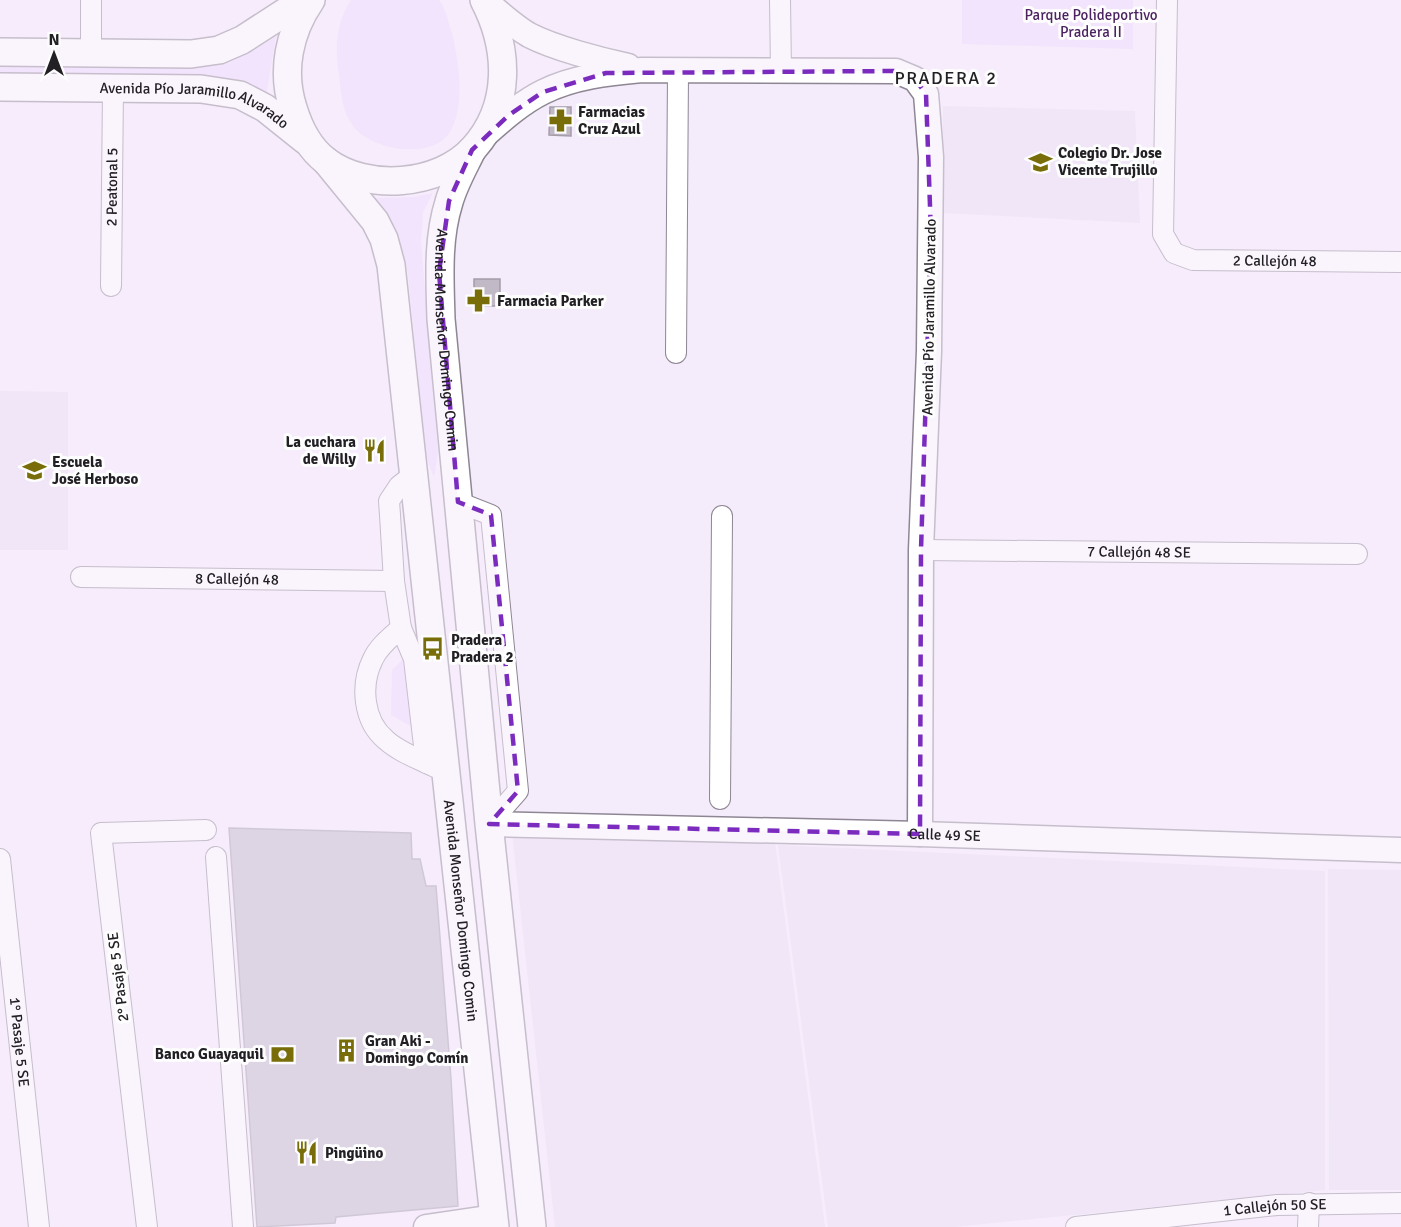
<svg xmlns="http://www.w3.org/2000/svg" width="1401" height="1227" viewBox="0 0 1401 1227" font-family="Signika,sans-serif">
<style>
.built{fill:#eaddf3}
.green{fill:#eed9fc}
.building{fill:#c2b9c7;stroke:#a59caa;stroke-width:1.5}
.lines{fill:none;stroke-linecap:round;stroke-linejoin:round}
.minor-casing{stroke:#8e8693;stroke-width:22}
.tertiary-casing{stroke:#8e8693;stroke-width:27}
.secondary-casing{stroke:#8e8693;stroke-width:30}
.minor{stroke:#fff;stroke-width:20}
.tertiary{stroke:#fff;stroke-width:24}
.secondary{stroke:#fff;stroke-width:27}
.marked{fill:none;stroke:#7b2cbf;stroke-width:4.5;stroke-dasharray:12 8;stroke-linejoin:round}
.labels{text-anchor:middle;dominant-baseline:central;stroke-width:6;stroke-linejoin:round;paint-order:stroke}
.park-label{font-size:15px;fill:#4c2361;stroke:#fdfdfd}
.street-label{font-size:15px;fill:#232025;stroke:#fdfdfd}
.poi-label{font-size:15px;font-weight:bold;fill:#232025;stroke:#fdfdfd;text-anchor:start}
.quarter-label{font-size:18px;letter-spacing:1.5px;fill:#232025;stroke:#fdfdfd}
</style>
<rect width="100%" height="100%" fill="#f5ecfb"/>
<g class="built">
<path d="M943,106l192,5 5,112 -198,-10z"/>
<path d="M0,391l68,1v158h-68z"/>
<path d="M512,833l263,9 50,385h-270z"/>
<path d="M778,845l547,26v319l-371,37h-126z"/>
<path d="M1328,869l73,1v320h-72z"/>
</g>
<g class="green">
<path d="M351,0h88l3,4c14,32 27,97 8,128 -18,29 -80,18 -97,-6 -11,-14 -12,-34 -14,-52 -4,-27 -3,-51 12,-74z"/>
<path d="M962,0h171v49l-171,-5z"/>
<path d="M276,36l-10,61 -266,-20v-10l194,1 35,-5 26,-13z"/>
<path d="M433,193l-10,19 -2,29 17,211 -4,25 -8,-20 -18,-182c-7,-35 -13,-49 -34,-77l39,-1z"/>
<path d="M406,656l8,72 -23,-13 1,-45z"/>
</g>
<g class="building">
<path d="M550,107h21v29l-22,-1z"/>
<rect x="474" y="279" width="26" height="27"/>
<path d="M229,828l182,5 1,26h8l6,27h10l15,193 7,127 -122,11 -1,6 -78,4z"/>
</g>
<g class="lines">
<defs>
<g id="minor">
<path d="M780,0l1,71"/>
<path id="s1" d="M1167,0l-4,234 11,19 19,7 208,2"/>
<path d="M91,54v-54"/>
<path id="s2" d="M111,286l2,-197"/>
<path d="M676,353l2,-282"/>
<path d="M413,475l-14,11 -10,15 1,14 4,66 7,47 13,31 12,104"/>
<path d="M458,502l33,13 27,276 -29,33"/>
<path id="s3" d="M921,550l436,4"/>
<path id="s4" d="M81,577l313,4"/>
<path d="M401,628c-10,9 -22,18 -28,31 -13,26 -10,62 13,81 13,12 33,19 49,27"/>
<path d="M720,799l2,-283"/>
<path d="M216,857l27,370"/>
<path id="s5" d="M0,859l39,368"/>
<path d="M147,1227l-46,-394 105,-3"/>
<path id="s6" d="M1076,1227l201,-22 124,-2"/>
<path d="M1308,1227l1,-24"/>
</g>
<g id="tertiary">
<path d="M484,0c15,12 28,25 45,35 25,13 71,25 99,31"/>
<path d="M484,136c18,-16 37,-33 59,-44 30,-15 65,-19 99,-22l254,1 19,8 11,15 5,63 -2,194 -8,199 -1,284"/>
<path id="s7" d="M489,824l431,10 481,16"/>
<path d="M426,1227l68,-10"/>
</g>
<g id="secondary">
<path d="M311,0c-22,32 -30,71 -18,108 6,20 16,40 33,53 41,31 113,25 147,-12 39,-43 36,-101 11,-149"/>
<path d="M0,52l191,2 28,-4 23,-10 62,-40"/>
<path id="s8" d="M0,87l201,2 39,6 25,13 40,32"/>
<path id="s9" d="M472,150c-8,17 -18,34 -23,52 -12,38 -9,78 -8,117l48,505 43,403"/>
<path id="s10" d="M326,161l49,60 9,18 7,26 104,962"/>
</g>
</defs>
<use href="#minor" class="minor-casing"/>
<use href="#tertiary" class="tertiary-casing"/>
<use href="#secondary" class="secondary-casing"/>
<use href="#minor" class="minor"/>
<use href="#tertiary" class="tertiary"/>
<use href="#secondary" class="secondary"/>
</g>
<path d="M0 0H1401V1227H0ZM896,71l19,8 11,15 5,140 -10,316 -1,284 -431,-10 29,-33 -27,-276 -33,-13 -19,-230 10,-71 23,-51 37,-35 34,-23 63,-19z" fill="#f5ecfb" fill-opacity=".55" fill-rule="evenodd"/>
<path class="marked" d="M896,71l19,8 11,15 5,140 -10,316 -1,284 -431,-10 29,-33 -27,-276 -33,-13 -19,-230 10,-71 23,-51 37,-35 34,-23 63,-19z"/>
<defs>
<symbol id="pharmacy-bare" viewBox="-9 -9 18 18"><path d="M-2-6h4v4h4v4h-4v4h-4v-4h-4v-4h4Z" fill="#786d09" stroke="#fdfdfd" stroke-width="2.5" paint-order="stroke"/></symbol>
<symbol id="school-bare" viewBox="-9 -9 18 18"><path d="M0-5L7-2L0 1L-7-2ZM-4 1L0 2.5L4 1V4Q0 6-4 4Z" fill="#786d09" stroke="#fdfdfd" stroke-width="2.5" paint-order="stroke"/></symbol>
<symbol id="restaurant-bare" viewBox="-9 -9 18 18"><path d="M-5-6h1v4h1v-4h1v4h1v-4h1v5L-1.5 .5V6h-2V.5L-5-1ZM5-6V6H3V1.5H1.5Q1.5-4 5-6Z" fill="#786d09" stroke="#fdfdfd" stroke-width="2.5" paint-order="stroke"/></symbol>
<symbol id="bus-bare" viewBox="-9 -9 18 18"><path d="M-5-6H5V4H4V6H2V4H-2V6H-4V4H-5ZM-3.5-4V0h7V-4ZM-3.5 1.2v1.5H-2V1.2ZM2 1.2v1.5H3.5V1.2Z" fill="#786d09" stroke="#fdfdfd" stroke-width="2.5" paint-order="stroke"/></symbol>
<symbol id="building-bare" viewBox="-9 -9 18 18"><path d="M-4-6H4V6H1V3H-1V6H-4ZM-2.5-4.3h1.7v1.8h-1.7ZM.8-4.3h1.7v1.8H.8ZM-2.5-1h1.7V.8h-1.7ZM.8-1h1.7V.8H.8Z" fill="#786d09" stroke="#fdfdfd" stroke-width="2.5" paint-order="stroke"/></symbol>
<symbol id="bank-bare" viewBox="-9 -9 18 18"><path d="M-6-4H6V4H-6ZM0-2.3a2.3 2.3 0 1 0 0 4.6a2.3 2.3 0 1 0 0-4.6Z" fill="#786d09" stroke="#fdfdfd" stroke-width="2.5" paint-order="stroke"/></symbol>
</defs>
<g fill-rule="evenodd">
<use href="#pharmacy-bare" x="544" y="104" width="33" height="33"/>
<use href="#school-bare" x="1024" y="146" width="33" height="33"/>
<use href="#pharmacy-bare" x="462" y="284" width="33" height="33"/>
<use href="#restaurant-bare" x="358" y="434" width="33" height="33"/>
<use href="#school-bare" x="18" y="454" width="33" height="33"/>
<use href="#bus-bare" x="416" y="632" width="33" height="33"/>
<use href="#building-bare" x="330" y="1034" width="33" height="33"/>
<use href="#bank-bare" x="266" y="1038" width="33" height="33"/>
<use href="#restaurant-bare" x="290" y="1136" width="33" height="33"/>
</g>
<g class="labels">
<g class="park-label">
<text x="1091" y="15">Parque Polideportivo<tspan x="1091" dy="17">Pradera II</tspan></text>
</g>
<g class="street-label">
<text stroke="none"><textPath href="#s8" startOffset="198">Avenida Pío Jaramillo Alvarado</textPath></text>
<text stroke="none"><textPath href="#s2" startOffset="99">2 Peatonal 5</textPath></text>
<text stroke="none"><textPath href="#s1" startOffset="358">2 Callejón 48</textPath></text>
<text transform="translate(929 317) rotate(-89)">Avenida Pío Jaramillo Alvarado</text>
<text stroke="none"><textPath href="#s9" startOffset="196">Avenida Monseñor Domingo Comin</textPath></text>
<text stroke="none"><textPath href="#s3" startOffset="218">7 Callejón 48 SE</textPath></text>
<text stroke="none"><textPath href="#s4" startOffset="156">8 Callejón 48</textPath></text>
<text stroke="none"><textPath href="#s7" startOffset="456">Calle 49 SE</textPath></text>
<text stroke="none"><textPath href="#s10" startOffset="774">Avenida Monseñor Domingo Comin</textPath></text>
<text transform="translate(118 977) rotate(-97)">2° Pasaje 5 SE</text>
<text stroke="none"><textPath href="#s5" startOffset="184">1° Pasaje 5 SE</textPath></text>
<text stroke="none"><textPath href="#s6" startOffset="200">1 Callejón 50 SE</textPath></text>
</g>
<g class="poi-label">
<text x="578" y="112">Farmacias<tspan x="578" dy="17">Cruz Azul</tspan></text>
<text x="1058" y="153">Colegio Dr. Jose<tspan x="1058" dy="17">Vicente Trujillo</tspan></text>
<text x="497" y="301">Farmacia Parker</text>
<text x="356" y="442" text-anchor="end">La cuchara<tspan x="356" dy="17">de Willy</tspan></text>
<text x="52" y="462">Escuela<tspan x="52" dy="17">José Herboso</tspan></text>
<text x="451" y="640">Pradera<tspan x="451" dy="17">Pradera 2</tspan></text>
<text x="365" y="1041">Gran Aki -<tspan x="365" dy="17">Domingo Comín</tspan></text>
<text x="264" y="1054" text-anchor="end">Banco Guayaquil</text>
<text x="325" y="1153">Pingüino</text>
</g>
<g class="quarter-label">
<text x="946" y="78">PRADERA 2</text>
</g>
</g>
<g transform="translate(54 54)" stroke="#fdfdfd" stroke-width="4.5" paint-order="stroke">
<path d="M0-4.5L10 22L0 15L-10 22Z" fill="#232025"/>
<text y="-9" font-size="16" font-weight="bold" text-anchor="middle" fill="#232025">N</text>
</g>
</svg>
